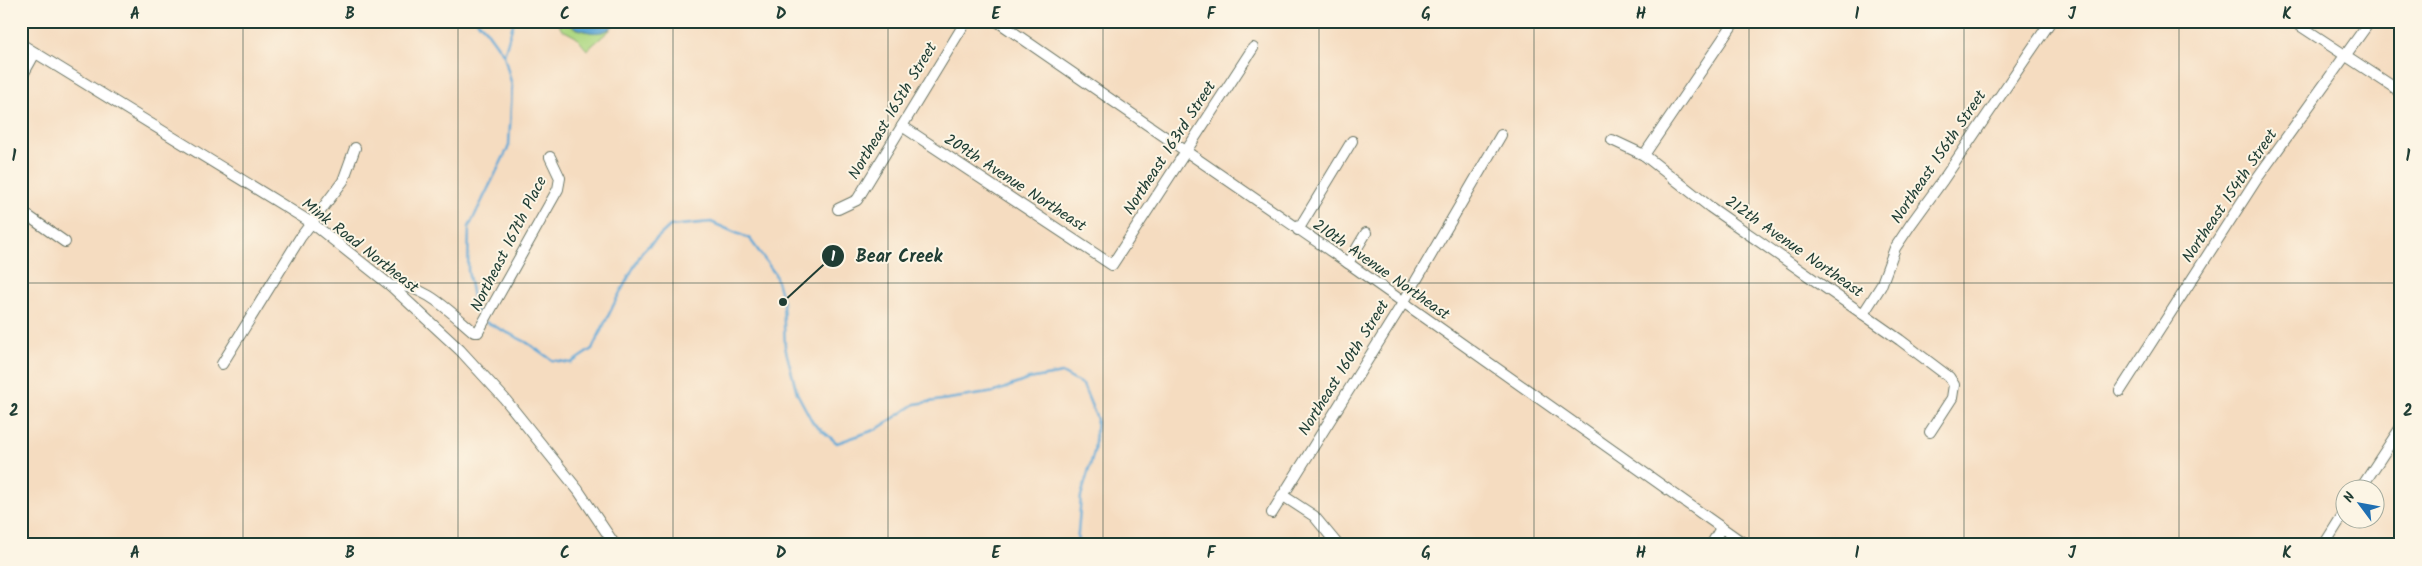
<svg xmlns="http://www.w3.org/2000/svg" width="2422" height="566" viewBox="0 0 2422 566" font-family="Kalam,sans-serif">
<style>
.green{fill:#aed883;stroke:#668a5c}
.water{fill:#5fa7d6;stroke:#3f7285}
.lines{fill:none;stroke-linecap:round;stroke-linejoin:round}
.stream{stroke:#5fa7d6;stroke-width:2.5}
.minor-casing{stroke:#6a7565;stroke-width:12}
.minor{stroke:#fff;stroke-width:10}
.grid{fill:none;stroke:#1f3d34;stroke-width:1;stroke-opacity:0.55}
.labels{text-anchor:middle;dominant-baseline:central;stroke-width:4;stroke-linejoin:round;paint-order:stroke}
.street-label{font-size:16px;fill:#1f3d34;stroke:#fcf5e5}
.leader{fill:none;stroke:#1f3d34;stroke-width:2}
.callout-dot{fill:#1f3d34;stroke:#fcf5e5;stroke-width:2}
.mark-label{font-size:15px;text-anchor:middle;font-weight:bold;fill:#fff}
.callout-label{font-size:18px;text-anchor:middle;font-weight:bold;fill:#1f3d34;stroke:#fcf5e5;stroke-width:4;stroke-linejoin:round;paint-order:stroke}
.neatline{fill:none;stroke:#1f3d34;stroke-width:2}
.grid-label{font-size:16px;text-anchor:middle;font-weight:bold;fill:#1f3d34}
</style>
<rect width="100%" height="100%" fill="#fcf5e5"/>
<filter id="ink" filterUnits="userSpaceOnUse"><feTurbulence type="fractalNoise" baseFrequency=".02" numOctaves="2"/><feDisplacementMap in="SourceGraphic" scale="10" xChannelSelector="R" yChannelSelector="G"/><feConvolveMatrix kernelMatrix="1 2 1 2 8 2 1 2 1" color-interpolation-filters="sRGB"/></filter>
<filter id="wash" filterUnits="userSpaceOnUse"><feTurbulence type="fractalNoise" baseFrequency=".0096" numOctaves="4" result="noise"/><feDisplacementMap in="SourceGraphic" scale="20" xChannelSelector="R" yChannelSelector="G"/><feGaussianBlur stdDeviation="1.12" result="paint"/><feColorMatrix in="noise" values="0 0 0 0 0 0 0 0 0 0 0 0 0 0 0 0 0 1.4 0 .05"/><feComposite in="paint" operator="in"/></filter>
<g filter="url(#wash)">
<rect width="100%" height="100%" fill="#f5dcc0"/>
<path class="green" d="M567,23c15,11 26,10 44,6l-24,21 -11,-13 -15,-8 -2,-5z"/>
<path class="water" d="M558,21h55v5c-12,12 -34,5 -45,-3l-9,1z"/>
<g class="lines">
<g class="stream">
<path d="M477,21l9,9 18,25 8,31 -3,60 -40,81 -1,43 7,39 7,9"/>
<path d="M504,55l10,-34"/>
<path d="M486,322l40,20 26,18 19,3 21,-14 24,-49 26,-48 28,-26 41,-4 39,17 25,35 8,28 2,45 12,46 16,30 24,20 40,-14 38,-25 80,-12 34,-13 33,-6 21,12 14,34 -3,33 -13,44 -4,49"/>
</g>
</g>
</g>
<g filter="url(#ink)">
<g class="lines">
<defs>
<g id="minor">
<path d="M997,21l351,242 398,282"/>
<path d="M2293,21l108,71"/>
<path d="M21,44l291,179 79,63 69,64 44,48 74,92 37,55"/>
<path d="M21,78l14,-25"/>
<path d="M902,126l210,139 141,-217"/>
<path d="M1612,140l32,15 66,52 190,133 49,37 5,8 -2,13 -22,34"/>
<path d="M1644,155l91,-134"/>
<path d="M838,209l19,-9 109,-179"/>
<path d="M21,211l44,31"/>
<path d="M1298,230l54,-89"/>
<path d="M1348,263l18,-30"/>
<path d="M391,286c32,-4 60,27 83,46h4l80,-143 2,-11 -10,-21"/>
<path d="M1863,314l18,-28 14,-38 16,-24 32,-44 108,-159"/>
<path d="M222,364l78,-126 43,-57 12,-33"/>
<path d="M2120,391l138,-214 112,-156"/>
<path d="M2361,488l40,-61"/>
<path d="M1282,495l32,21 24,29"/>
<path d="M1272,513l131,-210 98,-168"/>
<path d="M1711,545l10,-17"/>
<path d="M2324,545l20,-32"/>
</g>
</defs>
<use href="#minor" class="minor-casing"/>
<use href="#minor" class="minor"/>
</g>
</g>
<path class="grid" d="M243,21v524M458,21v524M673,21v524M888,21v524M1103,21v524M1319,21v524M1534,21v524M1749,21v524M1964,21v524M2179,21v524M21,283h2380"/>
<g class="labels">
<g class="street-label">
<text transform="translate(893 111) rotate(-59)">Northeast 165th Street</text>
<text transform="translate(1170 148) rotate(-57)">Northeast 163rd Street</text>
<text transform="translate(1939 157) rotate(-56)">Northeast 156th Street</text>
<text transform="translate(1015 183) rotate(33)">209th Avenue Northeast</text>
<text transform="translate(2230 196) rotate(-56)">Northeast 154th Street</text>
<text transform="translate(509 244) rotate(-63)">Northeast 167th Place</text>
<text transform="translate(360 246) rotate(38)">Mink Road Northeast</text>
<text transform="translate(1794 247) rotate(35)">212th Avenue Northeast</text>
<text transform="translate(1381 270) rotate(35)">210th Avenue Northeast</text>
<text transform="translate(1344 368) rotate(-58)">Northeast 160th Street</text>
</g>
</g>
<path class="leader" d="M783 302L833 256"/>
<g class="callout-dot">
<circle cx="783" cy="302" r="5"/>
<circle cx="833" cy="256" r="12"/>
</g>
<g class="mark-label">
<text x="833" y="261">1</text>
</g>
<g class="callout-label">
<text x="899" y="262">Bear Creek</text>
</g>
<rect width="2422" height="566" fill="none" stroke="#fcf5e5" stroke-width="55"/>
<g transform="translate(2360 504) rotate(302)"><circle r="24" fill="#fcf5e5" stroke="#a4ab9e"/>
<path d="M0-4L9 19L0 12L-9 19Z" fill="#1f6fb2"/>
<text y="-8" font-size="14" font-weight="bold" text-anchor="middle" fill="#1f3d34">N</text>
</g>
<rect x="28" y="28" width="2366" height="510" class="neatline"/>
<g class="grid-label">
<text x="135" y="19">A</text>
<text x="350" y="19">B</text>
<text x="565" y="19">C</text>
<text x="781" y="19">D</text>
<text x="996" y="19">E</text>
<text x="1211" y="19">F</text>
<text x="1426" y="19">G</text>
<text x="1641" y="19">H</text>
<text x="1857" y="19">I</text>
<text x="2072" y="19">J</text>
<text x="2287" y="19">K</text>
<text x="14" y="161">1</text>
<text x="2408" y="161">1</text>
<text x="14" y="416">2</text>
<text x="2408" y="416">2</text>
<text x="135" y="558">A</text>
<text x="350" y="558">B</text>
<text x="565" y="558">C</text>
<text x="781" y="558">D</text>
<text x="996" y="558">E</text>
<text x="1211" y="558">F</text>
<text x="1426" y="558">G</text>
<text x="1641" y="558">H</text>
<text x="1857" y="558">I</text>
<text x="2072" y="558">J</text>
<text x="2287" y="558">K</text>
</g>
</svg>
